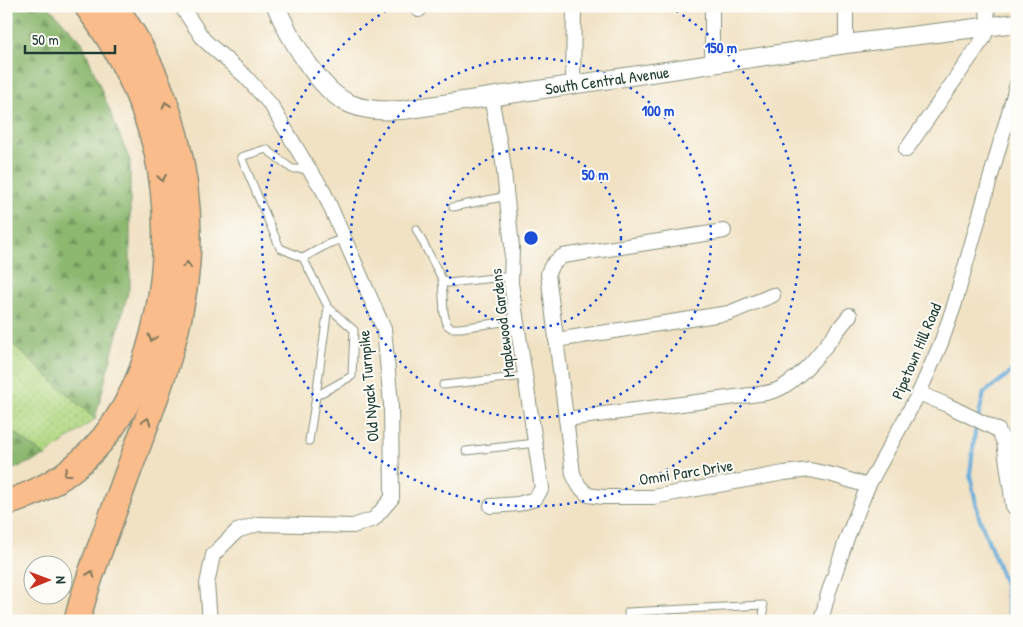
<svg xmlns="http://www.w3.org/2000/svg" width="1023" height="627" viewBox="0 0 1023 627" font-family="'Patrick Hand',sans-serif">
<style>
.grass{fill:url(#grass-dots);stroke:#688a5a}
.forest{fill:url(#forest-firs);stroke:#567a52}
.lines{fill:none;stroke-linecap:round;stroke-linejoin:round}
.stream{stroke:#62aad9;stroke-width:4}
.service-casing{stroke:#88907c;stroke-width:9}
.minor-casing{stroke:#88907c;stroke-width:16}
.tertiary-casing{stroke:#88907c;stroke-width:20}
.motorway-casing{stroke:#88907c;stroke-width:28}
.service{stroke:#fff;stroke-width:7}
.minor{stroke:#fff;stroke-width:14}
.tertiary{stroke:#fff;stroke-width:18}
.motorway{stroke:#f9bc8a;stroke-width:25}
.oneway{stroke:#81765b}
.ring{fill:none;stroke:#1d4ed8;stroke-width:2.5;stroke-dasharray:2.5 5}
.labels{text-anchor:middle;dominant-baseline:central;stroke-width:4;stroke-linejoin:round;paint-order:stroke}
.street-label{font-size:16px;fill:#1f3d34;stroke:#fdfcf7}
.centre{fill:#1d4ed8;stroke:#fdfcf7;stroke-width:2.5}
.ring-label{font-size:15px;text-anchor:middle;font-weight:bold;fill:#1d4ed8;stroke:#fdfcf7;stroke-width:4;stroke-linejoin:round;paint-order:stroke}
</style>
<defs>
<pattern id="grass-dots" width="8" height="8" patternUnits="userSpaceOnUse" patternTransform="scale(1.25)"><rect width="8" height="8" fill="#b1d781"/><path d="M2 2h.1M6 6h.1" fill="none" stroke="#98b970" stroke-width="1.8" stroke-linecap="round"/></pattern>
<pattern id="forest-firs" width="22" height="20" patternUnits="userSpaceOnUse" patternTransform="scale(1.25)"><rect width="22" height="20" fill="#8cb86f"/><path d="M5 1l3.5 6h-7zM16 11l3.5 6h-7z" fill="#72975c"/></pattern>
</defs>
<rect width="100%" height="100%" fill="#fdfcf7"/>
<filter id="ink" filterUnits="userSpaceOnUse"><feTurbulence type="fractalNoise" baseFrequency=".02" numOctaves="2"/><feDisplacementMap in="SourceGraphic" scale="10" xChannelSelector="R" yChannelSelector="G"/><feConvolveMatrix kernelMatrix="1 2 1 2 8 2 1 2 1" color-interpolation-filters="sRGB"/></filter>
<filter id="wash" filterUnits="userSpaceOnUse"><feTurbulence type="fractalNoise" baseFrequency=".0096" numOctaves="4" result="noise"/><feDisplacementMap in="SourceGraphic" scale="20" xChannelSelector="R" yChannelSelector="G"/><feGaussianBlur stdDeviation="1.12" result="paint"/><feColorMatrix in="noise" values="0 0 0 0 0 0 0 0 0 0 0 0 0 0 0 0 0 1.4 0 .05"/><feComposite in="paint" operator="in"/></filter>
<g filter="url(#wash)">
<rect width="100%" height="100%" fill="#f1e2c4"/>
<path class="grass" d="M6,338l89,81 -50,37 -39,-30z"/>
<g class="forest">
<path d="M6,6h42l34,36 48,119v123l-35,135 -89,-81z"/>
<path d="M6,426l39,30 -39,16z"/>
</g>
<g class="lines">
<path class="stream" d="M1010,621l-5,-37 -26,-67 -9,-42 5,-43 9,-39 26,-20 7,-10"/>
</g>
</g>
<g filter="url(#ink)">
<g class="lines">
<defs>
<g id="service">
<path d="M453,207l54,-11"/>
<path d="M416,229l26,50 6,4 64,-7"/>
<path d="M303,258l-23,-10 -39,-91 25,-8 26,20h16"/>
<path d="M442,279l2,34 3,12 4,3h9l57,-8"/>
<path d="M443,385l82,-9"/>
<path d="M316,396l36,-20 2,-46 -26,-23"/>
<path d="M309,441l7,-45 12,-89 -25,-49 25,-14 17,-6"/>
<path d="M466,451l70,-8"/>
<path d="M629,621l-1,-9 135,-7 1,16"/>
</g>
<g id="minor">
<path d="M181,6l23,34 41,36 26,29 38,64 14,21 61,139 7,75 1,94 -18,21 -21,7 -95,-2 -21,7 -24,24 -6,29 3,37"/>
<path d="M419,10l2,-4"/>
<path d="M846,44v-38"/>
<path d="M712,64v-58"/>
<path d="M573,85l1,-79"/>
<path d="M491,97l12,65 9,85 -1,36 31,205 -7,11 -17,5 -27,2"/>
<path d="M906,150l77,-111 5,-12 -1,-21"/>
<path d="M724,231l-161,25c-7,5 -13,9 -15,18l25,200 6,12 9,9 15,2h50l131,-24 26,-3 23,5 35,11"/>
<path d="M556,340l173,-27 44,-18"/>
<path d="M919,393l28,12 51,25 6,12 9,64 4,4"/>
<path d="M566,419l185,-24c10,-1 21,-2 30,-7 28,-16 48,-48 69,-73"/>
<path d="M821,621l7,-27 19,-56 21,-52 51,-93 22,-50 13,-37 63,-222"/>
</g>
<path id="tertiary" d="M276,6c12,29 42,82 70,96 18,9 38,9 57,8l443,-66 171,-21"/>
<g id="motorway">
<path d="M6,503c33,-10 62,-27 86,-52 70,-72 86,-205 65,-299 -13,-54 -37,-102 -70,-146"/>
<path d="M77,621c8,-33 20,-65 32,-97 13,-35 25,-69 38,-103 14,-39 28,-79 35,-120 10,-55 7,-111 -7,-165 -12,-47 -32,-91 -61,-130"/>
</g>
</defs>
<use href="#service" class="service-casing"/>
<use href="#minor" class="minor-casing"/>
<use href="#tertiary" class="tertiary-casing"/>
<use href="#motorway" class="motorway-casing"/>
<use href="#service" class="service"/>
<use href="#minor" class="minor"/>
<use href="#tertiary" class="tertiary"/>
<use href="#motorway" class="motorway"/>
</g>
<defs><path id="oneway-chevron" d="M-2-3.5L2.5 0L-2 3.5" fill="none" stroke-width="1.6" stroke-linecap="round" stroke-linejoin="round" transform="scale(1.25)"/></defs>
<g class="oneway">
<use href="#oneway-chevron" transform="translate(166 105) rotate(-109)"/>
<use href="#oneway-chevron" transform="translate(162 178) rotate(81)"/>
<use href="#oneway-chevron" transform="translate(187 265) rotate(-85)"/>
<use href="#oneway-chevron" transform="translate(152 338) rotate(106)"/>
<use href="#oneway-chevron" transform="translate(147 421) rotate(-70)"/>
<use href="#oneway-chevron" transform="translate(67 473) rotate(144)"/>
<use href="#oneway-chevron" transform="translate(91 574) rotate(-71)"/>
</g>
</g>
<g class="ring">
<circle cx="531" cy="238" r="90"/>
<circle cx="531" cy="238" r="180"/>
<path d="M670 7A269 269 0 1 1 392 7"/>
</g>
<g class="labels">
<g class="street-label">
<text transform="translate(607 80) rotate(-8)">South Central Avenue</text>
<text transform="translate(502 323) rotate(-97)">Maplewood Gardens</text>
<text transform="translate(916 351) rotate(-67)">Pipetown Hill Road</text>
<text transform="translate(368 386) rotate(-95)">Old Nyack Turnpike</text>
<text transform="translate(686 472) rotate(-9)">Omni Parc Drive</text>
</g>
</g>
<circle cx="531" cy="238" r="8" class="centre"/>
<g class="ring-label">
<text x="721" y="53">150 m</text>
<text x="658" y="116">100 m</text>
<text x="595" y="180">50 m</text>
</g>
<rect width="1023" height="627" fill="none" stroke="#fdfcf7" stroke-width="25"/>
<g transform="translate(48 580) rotate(89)"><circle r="24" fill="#fdfcf7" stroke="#a4b0a9"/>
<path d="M0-4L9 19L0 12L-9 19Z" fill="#c8321e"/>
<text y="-8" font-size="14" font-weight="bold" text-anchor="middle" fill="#1f3d34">N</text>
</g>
<path d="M25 45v8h90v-8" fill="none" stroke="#1f3d34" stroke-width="2.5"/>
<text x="32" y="45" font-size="15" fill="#1f3d34" stroke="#fdfcf7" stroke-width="4" paint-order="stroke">50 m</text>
</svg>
